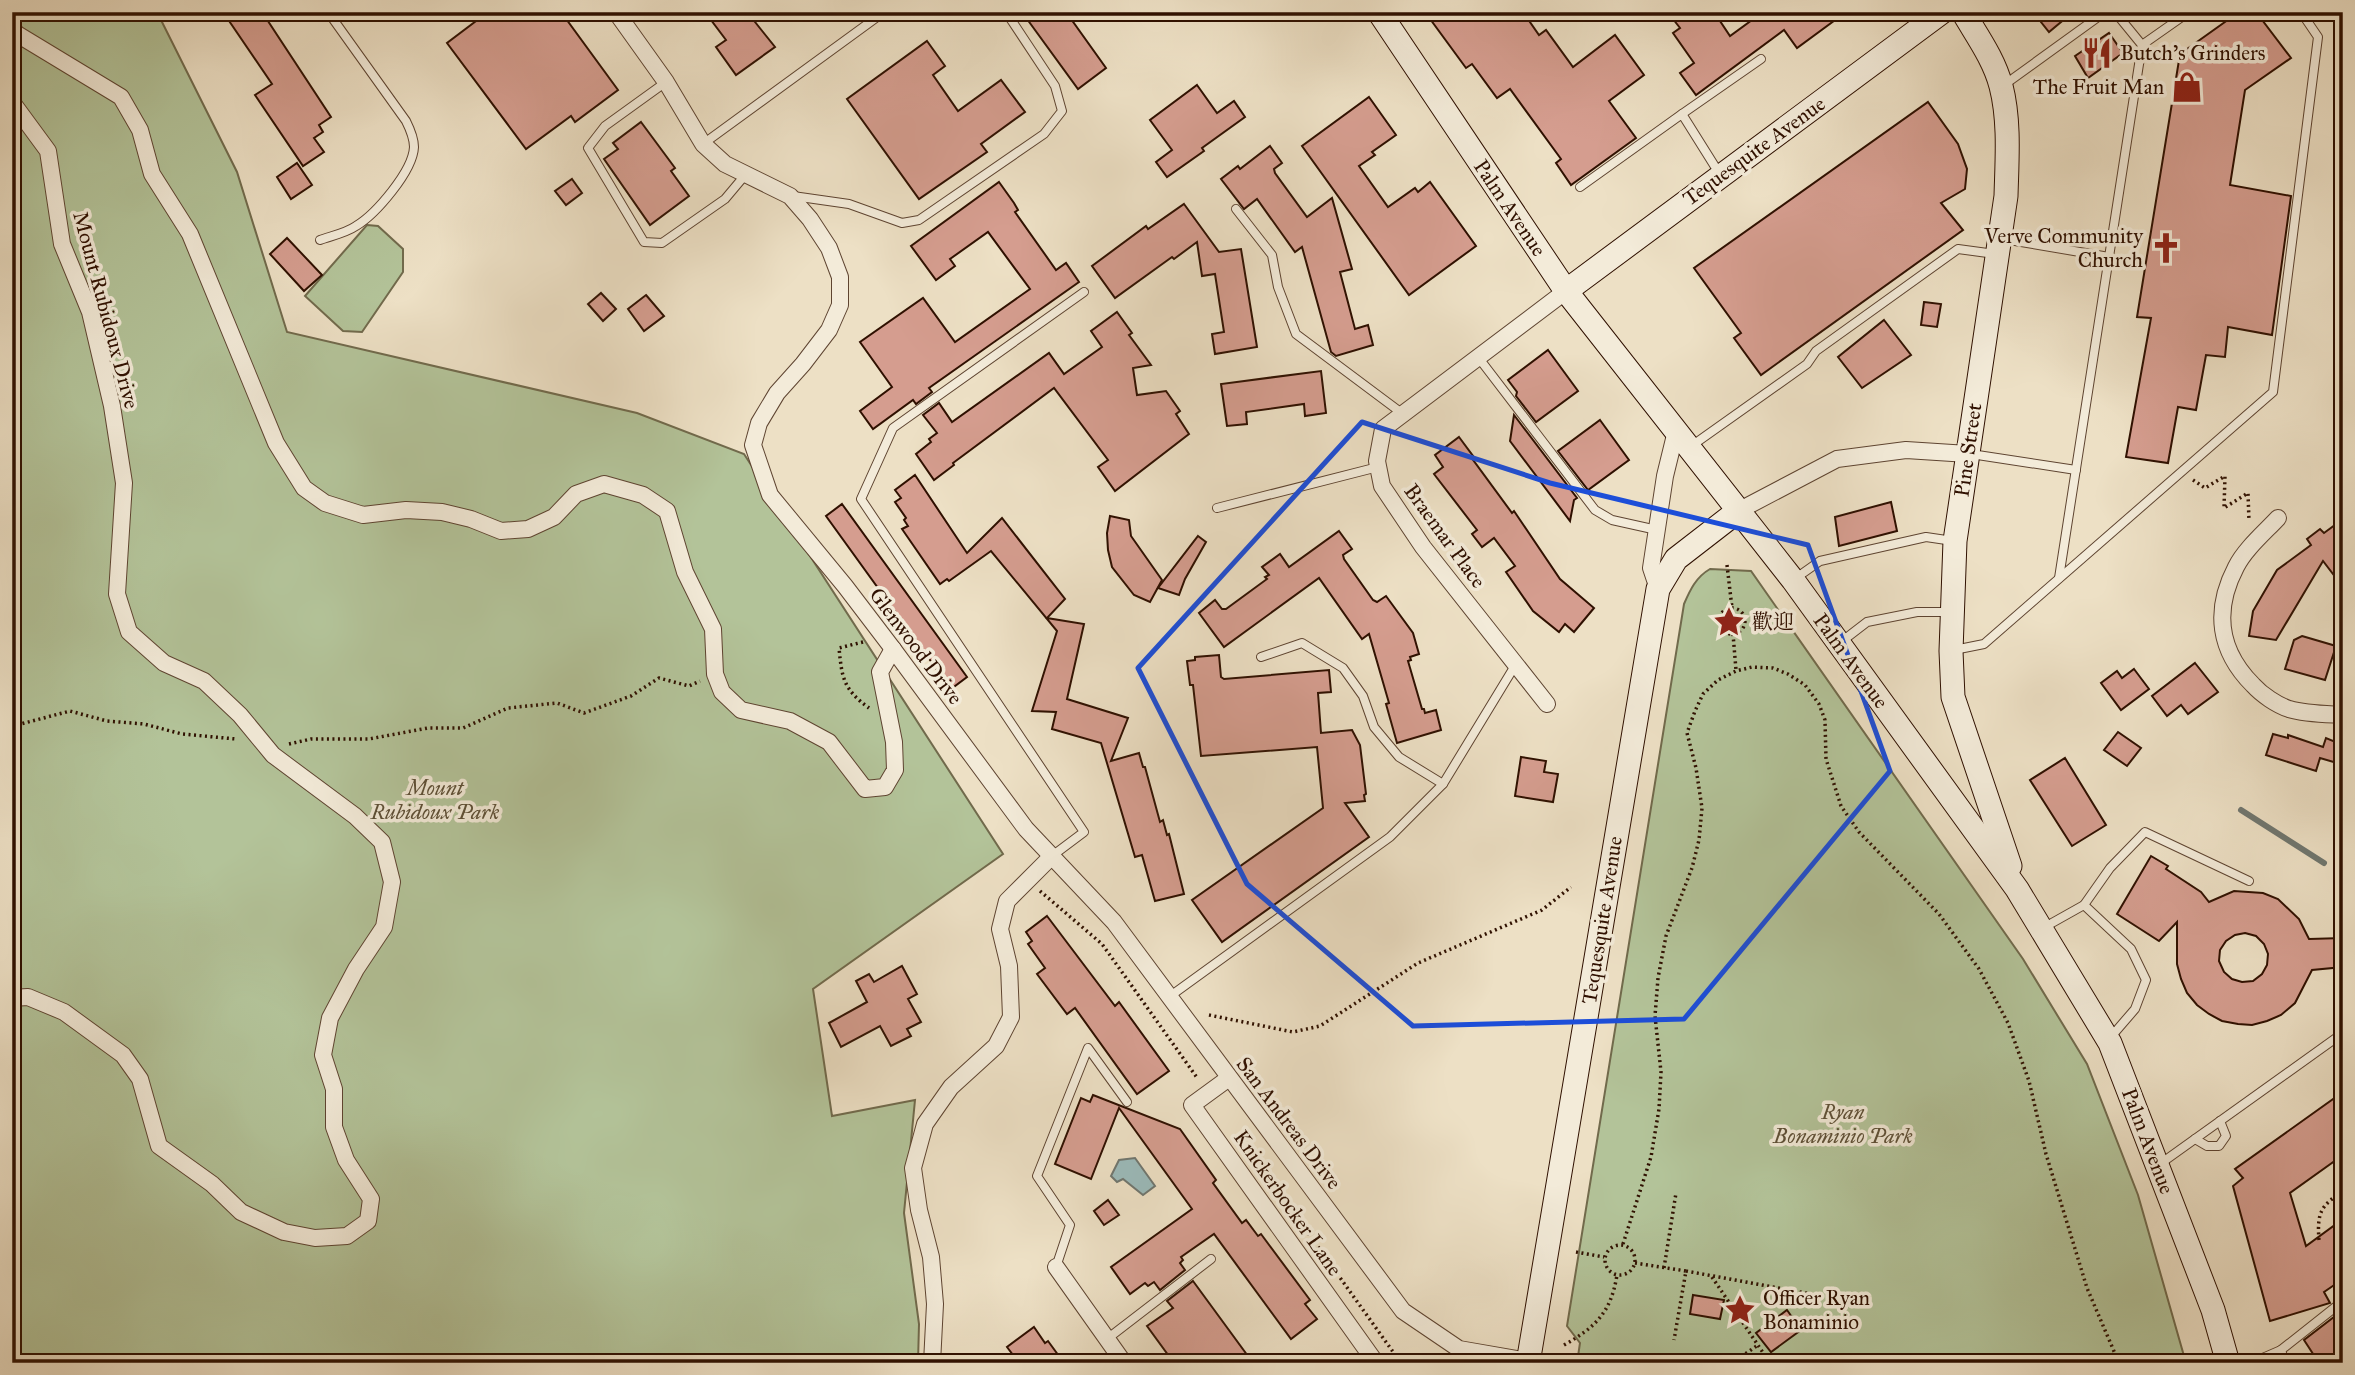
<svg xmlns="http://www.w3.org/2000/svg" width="2355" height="1375" viewBox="0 0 2355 1375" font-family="'IM FELL Great Primer','Noto Serif SC',serif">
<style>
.green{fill:#b3c399;stroke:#716a4c;stroke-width:2}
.water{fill:#9bbbbb;stroke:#707770;stroke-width:2}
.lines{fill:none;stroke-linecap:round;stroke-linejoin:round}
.stream{stroke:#707770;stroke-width:6}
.building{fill:#d59d8f;stroke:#2f1000;stroke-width:2;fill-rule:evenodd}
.lane-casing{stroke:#5e4431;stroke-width:10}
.street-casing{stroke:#5e4431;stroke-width:18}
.secondary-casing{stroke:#2f1000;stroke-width:25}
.path{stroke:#2f1000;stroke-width:3.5;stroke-dasharray:2 3.5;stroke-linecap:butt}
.lane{stroke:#f3ebd9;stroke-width:8}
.street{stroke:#f3ebd9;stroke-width:16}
.secondary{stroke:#f3ebd9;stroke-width:23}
.marked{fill:none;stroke:#1d4ed8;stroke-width:5;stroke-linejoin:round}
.labels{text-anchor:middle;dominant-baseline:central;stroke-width:7;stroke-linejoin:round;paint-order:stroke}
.poi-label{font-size:21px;fill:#2f1000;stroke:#f3ebd9;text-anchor:start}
.street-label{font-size:21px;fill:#2f1000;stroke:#f3ebd9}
.park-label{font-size:21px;font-style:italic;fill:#5d4f36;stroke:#f3ebd9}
</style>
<rect width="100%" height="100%" fill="#ede0c5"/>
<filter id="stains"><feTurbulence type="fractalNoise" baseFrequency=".00286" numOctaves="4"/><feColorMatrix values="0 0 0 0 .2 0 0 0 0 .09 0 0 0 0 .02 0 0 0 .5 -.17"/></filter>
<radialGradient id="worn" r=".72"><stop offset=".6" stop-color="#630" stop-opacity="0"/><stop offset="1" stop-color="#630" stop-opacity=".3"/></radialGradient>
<g class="green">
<path d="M12,12h145l80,160 50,160 350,81 107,41 259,400 -190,135 19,127 83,-16 -11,113 15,111 -1,39h-906z"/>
<path d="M367,225l11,1 25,23v23l-41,60 -19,-1 -38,-35z"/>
<path d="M1710,569l41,2 272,388 64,105 51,131 48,168h-609l3,-20 -13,-17 117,-722c6,-14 12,-27 26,-35z"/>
</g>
<path class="water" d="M1135,1158l20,28 -12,9 -20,-16 -6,3 -6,-6 8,-16z"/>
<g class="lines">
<path class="stream" d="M2241,810l83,53"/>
</g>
<g class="building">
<path d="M223,12h39l69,105 -12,8 4,7 -9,6 10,14 -21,14 -48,-71 17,-11z"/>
<path d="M488,12h73l57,78 -43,32 -4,-6 -45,33 -79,-106z"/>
<path d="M705,12h42l28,35 -39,28 -20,-28 10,-7z"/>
<path d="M1036,12h30l40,56 -28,21 -51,-70z"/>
<path d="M1425,12h98l16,23 7,-5 27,37 42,-32 29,40 -35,26 27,37 -65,47 -15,-22 5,-4 -51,-70 -13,9 -25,-34 -6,4z"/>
<path d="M1682,12h32l16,24 33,-24h83l-49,36 -13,-18 -88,65 -16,-22 14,-10 -21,-30 7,-5 -7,-9z"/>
<path d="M2033,12h40l-24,20z"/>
<path d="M2239,12h17l35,46 -46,32 -15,95 61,11 -19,139 -44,-8 -3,30 -19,-2 -10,55 -18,-3 -10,56 -42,-6 25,-139 -14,-1 43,-263z"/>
<path d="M2109,33l14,20 -35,25 -13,-22z"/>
<path d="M927,41l18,25 -12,9 25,36 43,-31 24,32 -44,32 6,8 -68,47 -72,-100z"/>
<path d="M1197,85l20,28 17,-12 11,16 -43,31 2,3 -37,26 -11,-15 16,-12 -22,-30z"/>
<path d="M1369,97l27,38 -24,17 3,3 -16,11 29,41 27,-19 3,4 12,-10 46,64 -67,49 -107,-149z"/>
<path d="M1928,102l30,42 9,25 -2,20 -24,14 22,27 -202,145 -27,-37 7,-5 -47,-65z"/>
<path d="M641,122l34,46 -4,3 18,25 -39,29 -46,-66 14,-10 -5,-6z"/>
<path d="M1270,146l12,17 -8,6 1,4 32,44 25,-19 20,71 -12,3 15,57 13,-4 5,20 -37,11 -5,-4 -29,-105 -7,5 -38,-53 -13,10 -23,-30 17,-13 2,3z"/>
<path d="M297,163l15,22 -21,14 -14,-22z"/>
<path d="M572,179l10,14 -16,12 -11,-14z"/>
<path d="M999,182l15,21 4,7 -3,2 41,58 10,-7 13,19 -150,106 3,4 -16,12 -3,-4 -40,29 -13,-18 32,-24 -32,-45 63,-44 32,44 75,-53 -42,-57 -38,27 5,7 -19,14 -25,-34z"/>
<path d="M1184,204l35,48 22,-3 16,98 -42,7 -3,-20 12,-2 -9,-58 -13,2 -5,-34 -23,17 -2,-2 -57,41 -23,-32 54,-40 2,3z"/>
<path d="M287,238l35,37 -18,16 -34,-37z"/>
<path d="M601,293l15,16 -13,12 -15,-17z"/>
<path d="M646,295l18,21 -20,15 -16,-22z"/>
<path d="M1924,302l17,2 -4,23 -16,-2z"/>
<path d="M1117,312l15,21 -3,2 22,30 -18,3 4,27 29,-4 14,20 -4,3 13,20 -74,57 -17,-24 10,-7 -54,-72 -101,75 1,2 -20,15 -18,-26 15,-12 -2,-3 8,-6 -14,-18 16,-12 13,19 97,-69 15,21 38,-27 -11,-16z"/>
<path d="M1884,320l27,35 -49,33 -24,-31z"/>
<path d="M1548,350l30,41 -42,31 -20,-26 1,-4 -9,-12z"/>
<path d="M1321,371l5,42 -21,3 -1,-12 -58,8 1,12 -20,2 -6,-42z"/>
<path d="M1514,415l63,83 -3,2 -4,21 -60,-80z"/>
<path d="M1600,420l29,40 -41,30 -30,-39z"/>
<path d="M1459,437l14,19 -2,1 41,56 2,-2 46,68 34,29 -20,24 -9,-8 -6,8 -26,-21 -27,-39 9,-6 -21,-28 -12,9 -10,-13 5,-4 -43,-56 9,-7 -8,-12z"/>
<path d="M915,475l52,78 35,-35 63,81 -18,19 37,6 -17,75 61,19 -17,43 28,-8 4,14h2l15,55 3,-2 4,15 2,-1 15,60 -29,7 -13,-46 -7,2 -34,-114 -49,-14 4,-17 -24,-1 25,-80 -66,-80 -42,30 -2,-2 -7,5 -38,-55 6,-3 -4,-6 2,-2 -11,-16 6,-4 -6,-8z"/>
<path d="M1891,502l6,29 -58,15 -4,-29z"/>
<path d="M842,504l125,173 -16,12 -125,-173z"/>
<path d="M1110,516l19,4 2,16 31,44 -12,22 -16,-7 -22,-28 -4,-17 -1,-17z"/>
<path d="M2343,519v68l-20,-26 -47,79 -27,-4 4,-25 24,-41 34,-25 -4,-6 13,-10 4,4z"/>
<path d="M1339,531l13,18 -9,6 1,4 29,41 4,2 9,-6 27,37 6,21 -9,3 1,3 -3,1 14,48h2l1,4 11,-3 5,20 -44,13 -11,-39 3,-1 -20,-69 -7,5 -43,-61 -95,69 -25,-34 16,-13 7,9h4l41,-30 -2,-2 4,-2 -7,-8 18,-13 9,13z"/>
<path d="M1198,536l8,6 -21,37 -6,16 -21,-7z"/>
<path d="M2302,636l34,10 -11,34 -40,-11 9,-29z"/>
<path d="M1219,655l2,22 3,2 105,-9 2,22 -13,1 3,40 31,-3 8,15 6,49 -2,1 1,6 -20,2 24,34 -147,105 -30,-42 131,-92 -6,-61 -116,9 -8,-71h-3l-3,-24 8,-1v-3z"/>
<path d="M2195,663l23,29 -30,22 -7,-9 -14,11 -15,-20z"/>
<path d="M2134,669l15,20 -28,21 -20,-27 16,-12 5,7z"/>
<path d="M2118,732l23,16 -14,18 -23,-16z"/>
<path d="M2273,734l15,4v-3l35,12 3,-9 17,7 -6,18 -17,-5 -4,13 -50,-16z"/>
<path d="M1521,757l25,4 -2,11 14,2 -5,28 -38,-6z"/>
<path d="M2065,758l41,67 -34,21 -42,-66z"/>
<path d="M2151,856l17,10 -2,3 35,23 8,10 25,-11 29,2 15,6 21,20 10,20 34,-1v29l-31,3 -17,33 -14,12 -14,6 -15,4 -14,-1 -16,-3 -13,-7 -12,-9 -10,-12 -6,-14 -4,-15v-42l-18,19 -42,-27zM2245,933l11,3 8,8 4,10 -1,11 -5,9 -9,7 -11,1 -10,-3 -8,-7 -5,-11 1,-11 6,-9 9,-6z"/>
<path d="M1047,916l68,90 4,-4 50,69 -32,23 -62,-86 -8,6 -30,-40 8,-6 -17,-24 4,-3 -6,-9z"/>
<path d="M902,966l15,28 -9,5 13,23 -14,7 4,7 -20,10 -11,-20 -39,21 -12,-24 38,-21 -11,-21 13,-7 5,8z"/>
<path d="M2343,1092v63l-53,38 16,53 37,-27v60l-19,13 6,11 -60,18 -37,-135 10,-8 -8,-9z"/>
<path d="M1093,1095l87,34 36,51 -3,3 29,40 4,-3 12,16 3,-2 49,66 -5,4 12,15 -26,20 -77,-105 -33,23 2,3 -3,3 5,7 -25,20 -6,-8 -6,4 -3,-3 -15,11 -19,-27 81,-58 -73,-101 -28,71 -36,-15 26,-66 9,4z"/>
<path d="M1108,1200l11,15 -15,10 -10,-14z"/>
<path d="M1193,1281l60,82h-79l-27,-37 26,-18 -6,-7z"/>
<path d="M1693,1295l31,5 -4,19 -30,-5z"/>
<path d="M1787,1310l14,20 -30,22 -15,-19z"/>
<path d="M2343,1310v53h-24l-15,-23z"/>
<path d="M1034,1327l11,16 3,-2 16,22h-45l-12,-16z"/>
</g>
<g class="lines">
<defs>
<g id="lane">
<path d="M2142,45l47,-33"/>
<path d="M666,82l-61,44 -17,22 56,94 18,1 63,-44 21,-25"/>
<path d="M2004,85l101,-73"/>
<path d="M1682,114l79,-55"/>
<path d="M703,144l181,-132"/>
<path d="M1580,187l102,-73 37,59"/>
<path d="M793,196l56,8 53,19 17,-3 125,-86 18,-23 -7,-25 -49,-74"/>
<path d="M1236,209l36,46 6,32 18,47 107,80"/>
<path d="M2003,239l106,18"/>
<path d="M320,240c11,-4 26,-7 36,-14 20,-12 57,-55 58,-79 0,-9 -4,-18 -8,-26l-78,-109"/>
<path d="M1478,357l117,153 17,10 45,10"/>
<path d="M1690,447l117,-83 9,-13 142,-102 37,5"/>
<path d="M1971,454l105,16"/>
<path d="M1217,508l161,-41"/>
<path d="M1796,578l24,-17 106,-24 27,4"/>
<path d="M2059,578l83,-533 -27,-33"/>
<path d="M1841,642l26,-20 50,-10h33"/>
<path d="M1954,650l30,-6 289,-252 45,-355 -17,-25"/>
<path d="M1261,657l41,-14 41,25 20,28 11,31 25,30 44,27"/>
<path d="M1052,856l32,-24 -223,-333 32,-71 191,-136"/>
<path d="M2084,905l26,-37 35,-36 104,49"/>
<path d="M2043,928l41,-23 47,44 15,31 -11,29 -25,29"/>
<path d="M1169,997l221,-160 53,-53 73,-120"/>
<path d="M2195,1139l12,7h12l7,-10 -6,-15"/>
<path d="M2160,1164l183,-131"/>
<path d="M1056,1267l14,-42 -33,-49 51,-128 39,54"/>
<path d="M1107,1339l104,-80"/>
<path d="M2281,1350l62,-49"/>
<path d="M2251,1363l30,-13 4,13"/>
</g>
<g id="street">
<path d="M616,12l50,70 37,62 22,20 65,32 20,23 19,29 11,29v28l-11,25 -26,34 -26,29 -18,30 -6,22 17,50 75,91 48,63 133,180 88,93 289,389 56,38 69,12"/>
<path d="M12,28l5,6 104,63 19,33 12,44 38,60 86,209 28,45 21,15 38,12 43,-5 36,2 29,7 30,12 27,-2 26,-12 22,-23 28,-10 39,11 24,16 18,61 28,57 2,45 7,18 19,18 49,11 39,21 36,47 20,-2 10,-17 -1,-28 -14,-70 13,-23"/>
<path d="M12,102l36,49 14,93 28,68 22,94 12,77 -7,111 12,38 35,31 40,18 36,34 33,40 82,61 27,26 10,40 -8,45 -28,42 -26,49 -7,37 11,34v38l12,33 25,39 -3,22 -21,15 -32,2 -31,-6 -43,-20 -29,-28 -53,-38 -19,-67 -17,-24 -59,-43 -36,-15 -16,1"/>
<path d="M1738,511l99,-52 69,-9 62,4"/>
<path d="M2278,518c-14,15 -33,31 -42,49 -23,44 -17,84 17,118 9,10 24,20 36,24 17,5 36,5 54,6"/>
<path d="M1658,589l-7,-21 14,-92 11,-45"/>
<path d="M1547,704l-124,-157 -41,-61 -5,-25 6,-32 183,-138"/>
<path d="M1229,1078l-37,27 184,258"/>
<path d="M1056,1267l68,96"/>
<path d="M932,1363l3,-59 -4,-47 -12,-47 -6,-42 12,-44 26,-37 45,-41 15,-29 -2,-51 -9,-37 7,-28 45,-45"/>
</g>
<g id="secondary">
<path d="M1379,12l187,279 227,289 224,309 93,154 103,267 15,53"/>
<path d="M1963,12c14,24 31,47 38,74 9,35 6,74 5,110l-51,345 -4,110 2,46 57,169"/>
<path d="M1566,291l376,-279"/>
<path d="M1528,1363l130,-774 18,-30 62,-48"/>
</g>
</defs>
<use href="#lane" class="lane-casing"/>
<use href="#street" class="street-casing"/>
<use href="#secondary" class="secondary-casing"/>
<g class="path">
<path d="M2193,480l12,8 20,-12 -1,32 24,-15 1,28"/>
<path d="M1727,565l5,43"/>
<circle cx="1732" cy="621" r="13"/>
<path d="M1733,634l3,36"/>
<path d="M863,642l-24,6c3,30 4,41 30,60"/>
<path d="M12,723l5,2 53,-14 37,10 37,3 38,10 54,5"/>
<path d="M289,744l22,-5h58l59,-11h35l45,-20 49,-5 27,10 47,-17 28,-18 30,8 11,-5"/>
<path d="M1040,891l62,53 96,135"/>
<path d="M1209,1015l84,17 27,-6 98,-63 124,-53 29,-23"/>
<path d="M1286,1202l115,161"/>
<path d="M2319,1240c-2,-26 1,-35 24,-48"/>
<path d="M1623,1244l28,-87 8,-48 2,-37 -6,-56 3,-38 8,-42 26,-68 7,-28 3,-32 -6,-40 -9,-35 8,-22 8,-17 15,-14 18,-9 16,-4 21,1 15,6 17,11 14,19 6,16 1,39 15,47 18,26 80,82 40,55 29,54 21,58 17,73 41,134 32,75"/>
<circle cx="1620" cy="1260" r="15"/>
<path d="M1576,1252l28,5"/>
<path d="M1635,1263l51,8 -12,69"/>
<path d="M1664,1268l12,-75"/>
<path d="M1686,1271l152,28"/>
<path d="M1712,1277l58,86"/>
<path d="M1564,1345c32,-18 47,-33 53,-70"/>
<path d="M1732,1363l26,-18"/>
</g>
<use href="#lane" class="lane"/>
<use href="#street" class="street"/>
<use href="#secondary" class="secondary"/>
</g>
<path class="marked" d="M1362,422l188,61 258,62 82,226 -206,248 -271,7 -166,-142 -109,-216z"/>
<defs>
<symbol id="restaurant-bare" viewBox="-9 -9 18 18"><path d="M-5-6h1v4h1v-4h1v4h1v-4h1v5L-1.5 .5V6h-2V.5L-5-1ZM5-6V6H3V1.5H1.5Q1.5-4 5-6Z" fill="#8f2418" stroke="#f3ebd9" stroke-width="2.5" paint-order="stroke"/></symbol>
<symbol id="shop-bare" viewBox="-9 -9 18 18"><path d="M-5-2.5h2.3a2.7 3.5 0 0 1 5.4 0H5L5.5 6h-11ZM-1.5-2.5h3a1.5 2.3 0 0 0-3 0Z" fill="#8f2418" stroke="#f3ebd9" stroke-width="2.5" paint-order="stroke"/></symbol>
<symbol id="church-bare" viewBox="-9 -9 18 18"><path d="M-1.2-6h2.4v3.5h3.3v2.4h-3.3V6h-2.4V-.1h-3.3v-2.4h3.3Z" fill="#8f2418" stroke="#f3ebd9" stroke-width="2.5" paint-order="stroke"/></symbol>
<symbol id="sight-bare" viewBox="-9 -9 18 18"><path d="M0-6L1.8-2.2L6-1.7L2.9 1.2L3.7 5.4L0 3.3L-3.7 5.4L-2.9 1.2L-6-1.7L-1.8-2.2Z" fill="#8f2418" stroke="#f3ebd9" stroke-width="2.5" paint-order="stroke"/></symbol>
</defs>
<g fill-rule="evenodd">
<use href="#restaurant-bare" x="2075" y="31" width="44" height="44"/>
<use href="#shop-bare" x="2165" y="65" width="44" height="44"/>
<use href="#church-bare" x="2144" y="226" width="44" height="44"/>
<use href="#sight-bare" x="1707" y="600" width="44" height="44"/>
<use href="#sight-bare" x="1718" y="1288" width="44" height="44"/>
</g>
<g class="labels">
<g class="poi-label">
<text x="2120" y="53">Butch's Grinders</text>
<text x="2164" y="87" text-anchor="end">The Fruit Man</text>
<text x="2143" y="236" text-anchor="end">Verve Community<tspan x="2143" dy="24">Church</tspan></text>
<text x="1752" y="622">歡迎</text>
<text x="1763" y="1298">Officer Ryan<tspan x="1763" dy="24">Bonaminio</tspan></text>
</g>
<g class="street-label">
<text transform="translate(1754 151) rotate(-36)">Tequesquite Avenue</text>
<text transform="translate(1510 208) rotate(56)">Palm Avenue</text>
<text transform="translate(106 310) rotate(75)">Mount Rubidoux Drive</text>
<text transform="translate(1968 450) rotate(-82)">Pine Street</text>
<text transform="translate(1445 536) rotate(54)">Braemar Place</text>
<text transform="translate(916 646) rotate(53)">Glenwood Drive</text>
<text transform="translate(1851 661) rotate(54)">Palm Avenue</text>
<text transform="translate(1602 920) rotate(-81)">Tequesquite Avenue</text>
<text transform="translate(1289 1123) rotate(53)">San Andreas Drive</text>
<text transform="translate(2148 1141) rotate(69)">Palm Avenue</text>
<text transform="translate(1288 1203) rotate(55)">Knickerbocker Lane</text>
</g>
<g class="park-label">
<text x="435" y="788">Mount<tspan x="435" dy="24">Rubidoux Park</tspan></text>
<text x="1843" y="1112">Ryan<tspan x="1843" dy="24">Bonaminio Park</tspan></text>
</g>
</g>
<rect width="2355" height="1375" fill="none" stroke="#ede0c5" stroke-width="42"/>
<rect x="14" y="14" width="2327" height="1347" fill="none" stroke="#2f1000" stroke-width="3.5"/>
<rect x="21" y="21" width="2313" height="1333" fill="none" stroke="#2f1000" stroke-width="2"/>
<rect width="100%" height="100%" filter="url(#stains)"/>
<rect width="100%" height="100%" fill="url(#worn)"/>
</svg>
